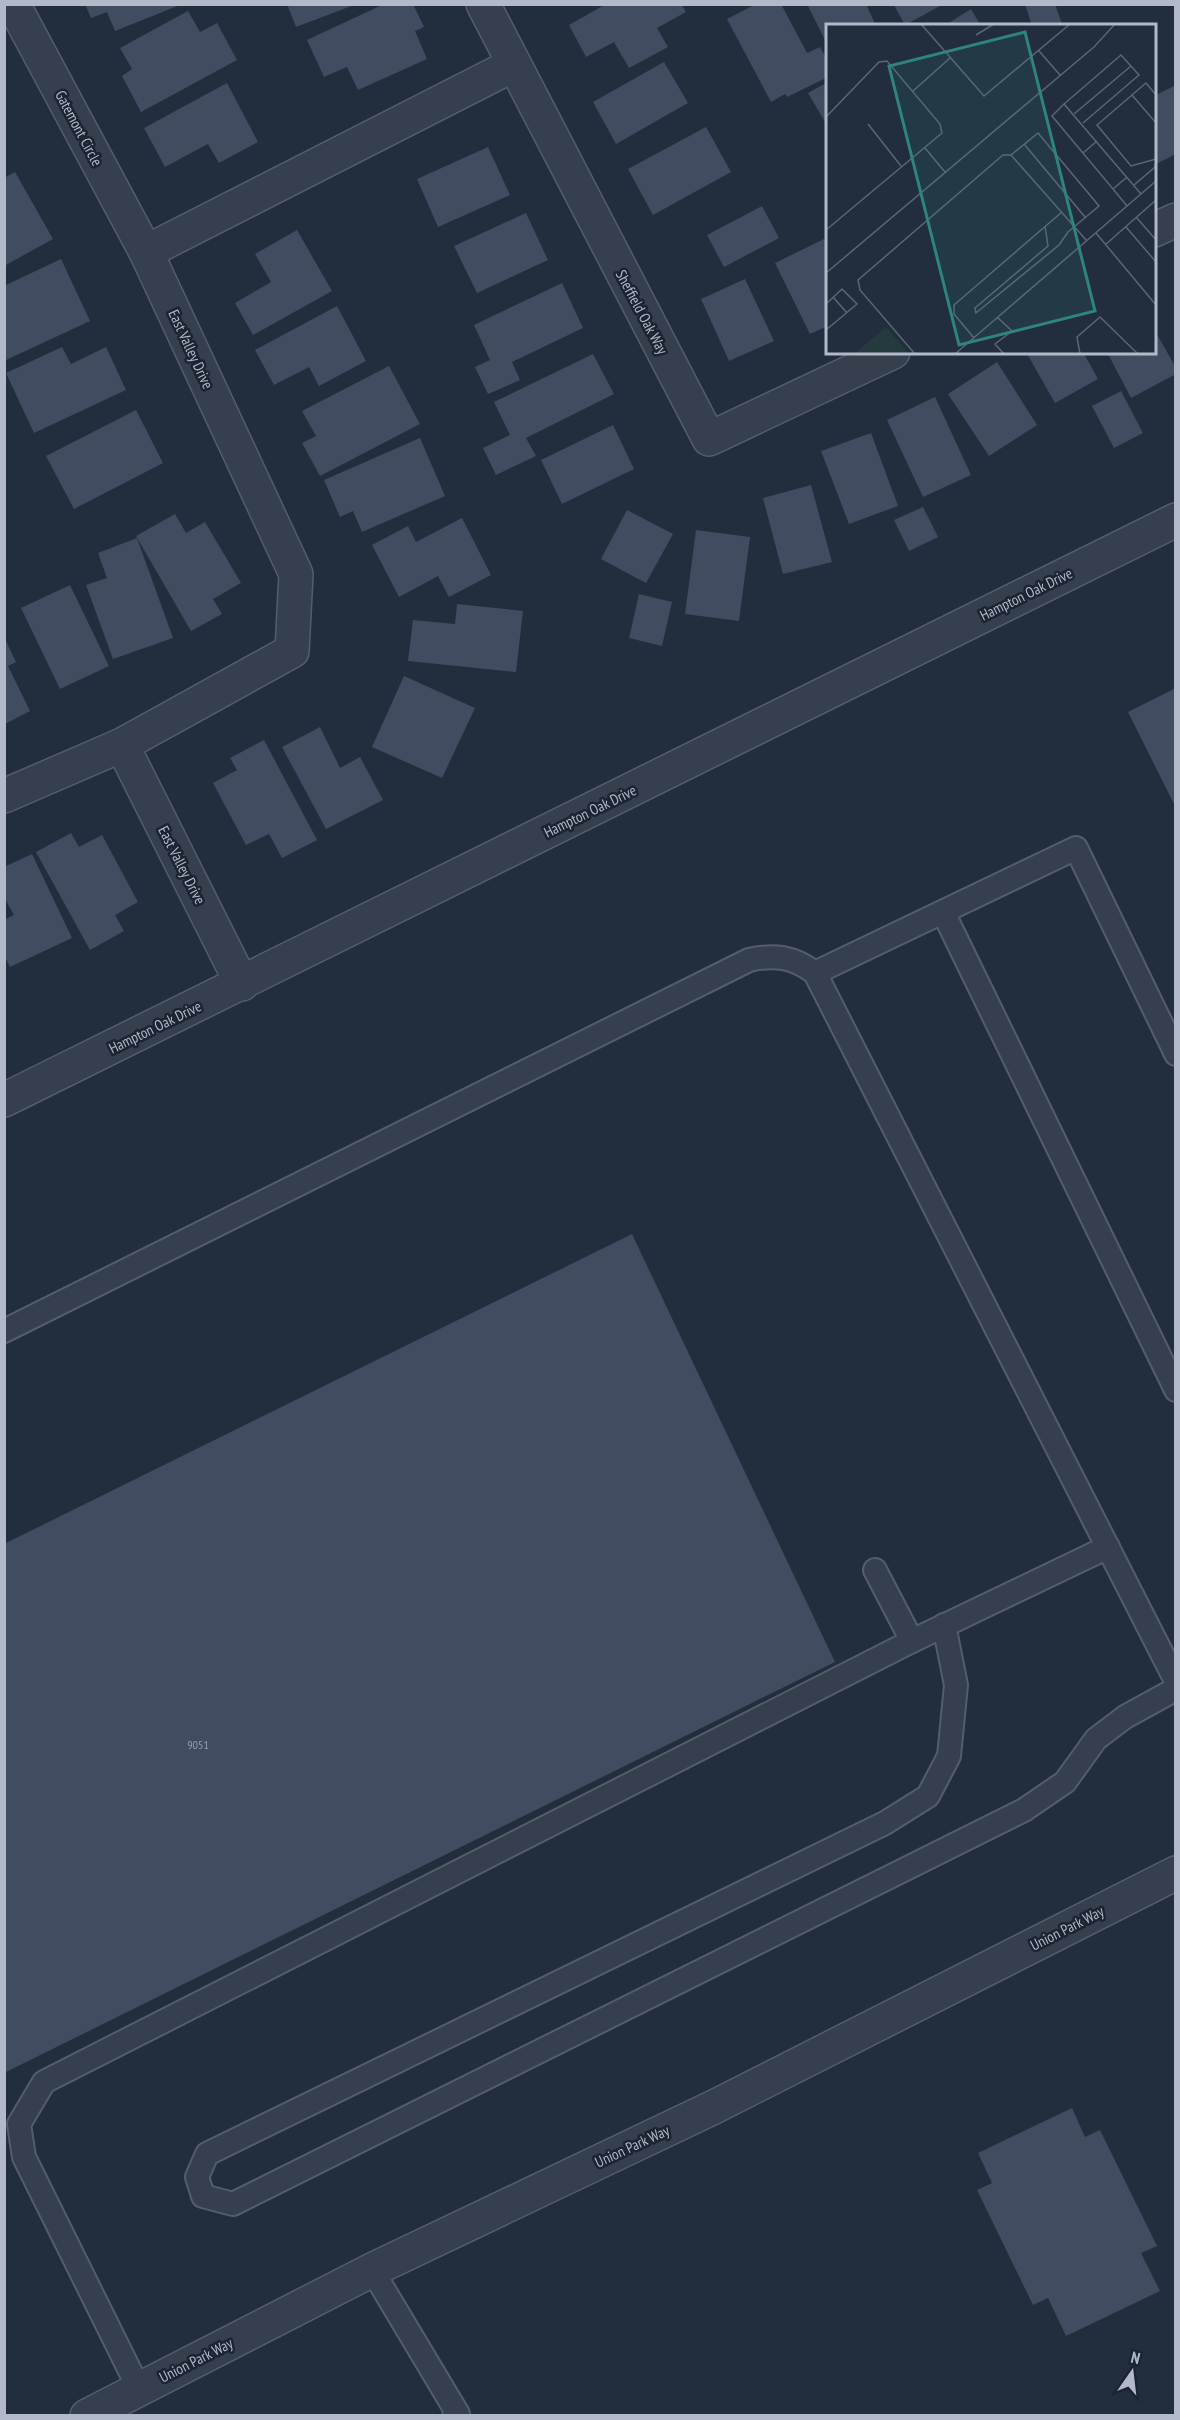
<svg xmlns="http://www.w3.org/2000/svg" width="1180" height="2420" viewBox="0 0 1180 2420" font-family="'PT Sans Narrow',sans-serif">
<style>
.building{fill:#414c60}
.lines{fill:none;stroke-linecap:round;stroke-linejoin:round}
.lane-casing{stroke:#545d6b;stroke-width:26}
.street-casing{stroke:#545d6b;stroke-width:36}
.lane{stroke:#363f4d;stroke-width:22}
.street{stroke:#363f4d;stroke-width:33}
.labels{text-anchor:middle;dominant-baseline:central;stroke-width:5;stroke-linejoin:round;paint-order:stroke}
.number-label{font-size:12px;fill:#969eaf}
.street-label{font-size:15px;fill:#b2bac9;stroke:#1b2432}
.inset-road{fill:none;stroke:#5c6575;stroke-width:1.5}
.view{fill:#308480;fill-opacity:0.15;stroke:#308480;stroke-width:3}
.inset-edge{fill:none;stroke:#b2bac9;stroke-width:3}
</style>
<rect width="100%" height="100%" fill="#222d3d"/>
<g class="building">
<path d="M85,4h95v1l-65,26 -8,-19 -16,6z"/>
<path d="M287,4h67v1l-58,22z"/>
<path d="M384,4h29l11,23 -9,4 12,28 -69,31 -11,-23 -23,10 -17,-37z"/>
<path d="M606,4h75l5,8 -29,16 11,19 -39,21 -15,-26 -28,15 -17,-32z"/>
<path d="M756,4h25l26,49 13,-6 8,14v16l-41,20 -2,-3 -14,8 -44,-83z"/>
<path d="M807,4h59l10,22h-48v20z"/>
<path d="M1025,4h30l7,20 -30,2z"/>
<path d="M894,5h48l-37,20z"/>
<path d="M971,9l10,17h-37z"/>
<path d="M188,11l12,21 17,-9 20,37 -96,52 -19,-36 10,-7 -12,-21z"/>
<path d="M664,62l24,41 -72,41 -23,-42z"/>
<path d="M828,82v45l-20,-34z"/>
<path d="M227,83l31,59 -39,21 -11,-19 -43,23 -21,-39z"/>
<path d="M1174,86l2,68 -20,10 -2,-4v-64z"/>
<path d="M706,127l25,45 -78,43 -25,-46z"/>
<path d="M488,147l22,48 -72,32 -21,-48z"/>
<path d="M15,172l38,67 -49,27v-88z"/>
<path d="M762,206l17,32 -55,29 -17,-32z"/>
<path d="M526,213l22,47 -71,33 -23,-47z"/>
<path d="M297,230l35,61 -79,44 -18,-32 36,-21 -16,-28z"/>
<path d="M824,239l4,8v79l-18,8 -35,-71z"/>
<path d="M61,259l29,62 -86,40v-75z"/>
<path d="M745,279l29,62 -45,20 -28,-62z"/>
<path d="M562,283l21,45 -71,34 8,18 -32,14 -13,-27 15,-7 -16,-35z"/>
<path d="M337,306l29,55 -47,25 -10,-19 -35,18 -19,-35z"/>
<path d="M1154,329l22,39v6l-45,24 -24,-46h47z"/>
<path d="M62,347l9,17 35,-17 20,43 -92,43 -28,-60z"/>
<path d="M1026,352h57l15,27 -43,24z"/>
<path d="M593,354l21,40 -88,44 10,18 -40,19 -13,-27 27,-13 -16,-33z"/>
<path d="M997,362l40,63 -48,31 -41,-62z"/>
<path d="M389,366l31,58 -100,52 -18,-33 14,-7 -14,-25z"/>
<path d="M1121,391l22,42 -29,15 -22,-42z"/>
<path d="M935,397l36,78 -48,22 -36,-77z"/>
<path d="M136,410l27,53 -89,46 -28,-53z"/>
<path d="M613,425l21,44 -72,35 -21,-44z"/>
<path d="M871,433l27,73 -49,18 -28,-73z"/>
<path d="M420,438l25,58 -83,36 -9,-21 -13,6 -16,-37z"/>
<path d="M811,485l21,77 -49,12 -20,-76z"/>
<path d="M923,507l15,30 -29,14 -15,-31z"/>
<path d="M627,510l46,24 -27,49 -45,-24z"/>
<path d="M175,514l11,19 19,-11 36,61 -28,16 9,15 -31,17 -55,-95z"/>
<path d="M462,518l29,57 -42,22 -11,-21 -39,21 -27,-52 36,-19 8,16z"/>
<path d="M696,530l54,7 -11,84 -54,-7z"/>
<path d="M137,538l36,100 -60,21 -27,-74 21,-7 -9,-25z"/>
<path d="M70,585l39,81 -49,23 -39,-81z"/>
<path d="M639,594l33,8 -10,44 -33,-8z"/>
<path d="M457,604l66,7 -7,61 -108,-11 5,-41 42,4z"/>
<path d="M5,639l11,23 -8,4 22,45 -25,13z"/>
<path d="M404,676l71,32 -33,70 -70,-31z"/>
<path d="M1176,688v120l-48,-96z"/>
<path d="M320,727l20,41 20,-11 23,43 -57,29 -44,-82z"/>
<path d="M264,740l53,100 -35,18 -13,-24 -23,11 -33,-62 24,-13 -7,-12z"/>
<path d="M71,833l8,14 23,-12 36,67 -23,13 9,16 -34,19 -54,-98z"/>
<path d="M32,854l40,84 -62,29 -6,-12v-35l10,-5 -10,-18v-30z"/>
<path d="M632,1234l203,428 -831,411v-529z"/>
<path d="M1072,2108l13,29 15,-7 57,116 -16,7 19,38 -94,45 -18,-38 -15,7 -56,-115 15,-7 -14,-30z"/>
</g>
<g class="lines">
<defs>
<g id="lane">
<path d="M943,912l233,478"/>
<path d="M815,973l261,-125 100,206"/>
<path d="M4,1331l745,-371c26,-6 45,-3 66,13l361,708"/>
<path d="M875,1570l37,71"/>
<path d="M944,1625l12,60 -7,71 -21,40 -43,27 -678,331 -10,23 6,19 30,8 791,-394 41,-28 31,-43 29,-22 51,-28"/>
<path d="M372,2270l86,144 -4,2"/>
<path d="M139,2389l-115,-232 -5,-33 25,-42 868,-441 196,-94"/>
</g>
<g id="street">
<path d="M483,4l226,435 184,-87"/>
<path d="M1154,230l22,-10"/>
<path d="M146,252l367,-187"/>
<path d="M122,745l120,239"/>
<path d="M4,796l118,-51 170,-94 4,-77 -150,-322 -133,-248"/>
<path d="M4,1100l1172,-580"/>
<path d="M87,2416l285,-146 342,-163 462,-234"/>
</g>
</defs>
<use href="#lane" class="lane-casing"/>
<use href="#street" class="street-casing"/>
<use href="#lane" class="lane"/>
<use href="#street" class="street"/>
</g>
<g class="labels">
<g class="number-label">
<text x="198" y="1744">9051</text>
</g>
<g class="street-label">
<text transform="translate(79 128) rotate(62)">Gatemont Circle</text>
<text transform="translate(642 312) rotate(62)">Sheffield Oak Way</text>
<text transform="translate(191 349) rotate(65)">East Valley Drive</text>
<text transform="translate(1026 594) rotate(-26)">Hampton Oak Drive</text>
<text transform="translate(590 811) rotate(-26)">Hampton Oak Drive</text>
<text transform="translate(182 865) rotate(63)">East Valley Drive</text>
<text transform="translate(155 1027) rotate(-26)">Hampton Oak Drive</text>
<text transform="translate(1067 1928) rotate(-27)">Union Park Way</text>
<text transform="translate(632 2146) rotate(-25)">Union Park Way</text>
<text transform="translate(196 2360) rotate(-27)">Union Park Way</text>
</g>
</g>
<g transform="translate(826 24)">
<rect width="330" height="330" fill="#222d3d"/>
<path d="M60,303l23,27h-55z" fill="#243a3e"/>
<path class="inset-road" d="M95,0l63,72 86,-72M150,11l18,-11M213,27l21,24M87,67l37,-33M306,71l14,-12 10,12M238,80l-12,12 61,73 14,-12M248,90l57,-48M0,93l53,-55 8,-1 53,63 2,9 -116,97M257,99l56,-48 -18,-20 -57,49 77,90M330,99l-24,-28 -35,30 34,41 25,-7M42,100l33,42M198,120l61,73M99,124l20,24M257,129l14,-12M185,131l27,-22 61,73 -31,26 -9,13 -83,68 -1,-5 73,-62 -3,-20M308,161l21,-18 1,-7M287,165l14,17M310,193l20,23M300,203l30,35M270,209l60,72M279,221l51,-45M0,249l268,-226 21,-23M7,273l14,16M0,280l16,-15 15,15 -31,26M171,293l15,14 -17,13 9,10M148,314l-20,-24v-9l108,-93M89,330l-55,-64 -2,-10 145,-125h8l76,86M129,330l201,-173M254,330l-3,-17 23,-20 38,37"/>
<path class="view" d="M199,8l70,279 -136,34 -70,-279z"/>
<rect width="330" height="330" class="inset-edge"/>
</g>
<rect width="1180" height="2420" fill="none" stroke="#b2bac9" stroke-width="12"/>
<g transform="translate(1132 2372) rotate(14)" stroke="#1b2432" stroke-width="4.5" paint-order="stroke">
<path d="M0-4.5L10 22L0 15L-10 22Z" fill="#b2bac9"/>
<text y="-9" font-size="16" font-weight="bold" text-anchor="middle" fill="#b2bac9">N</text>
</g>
</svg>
